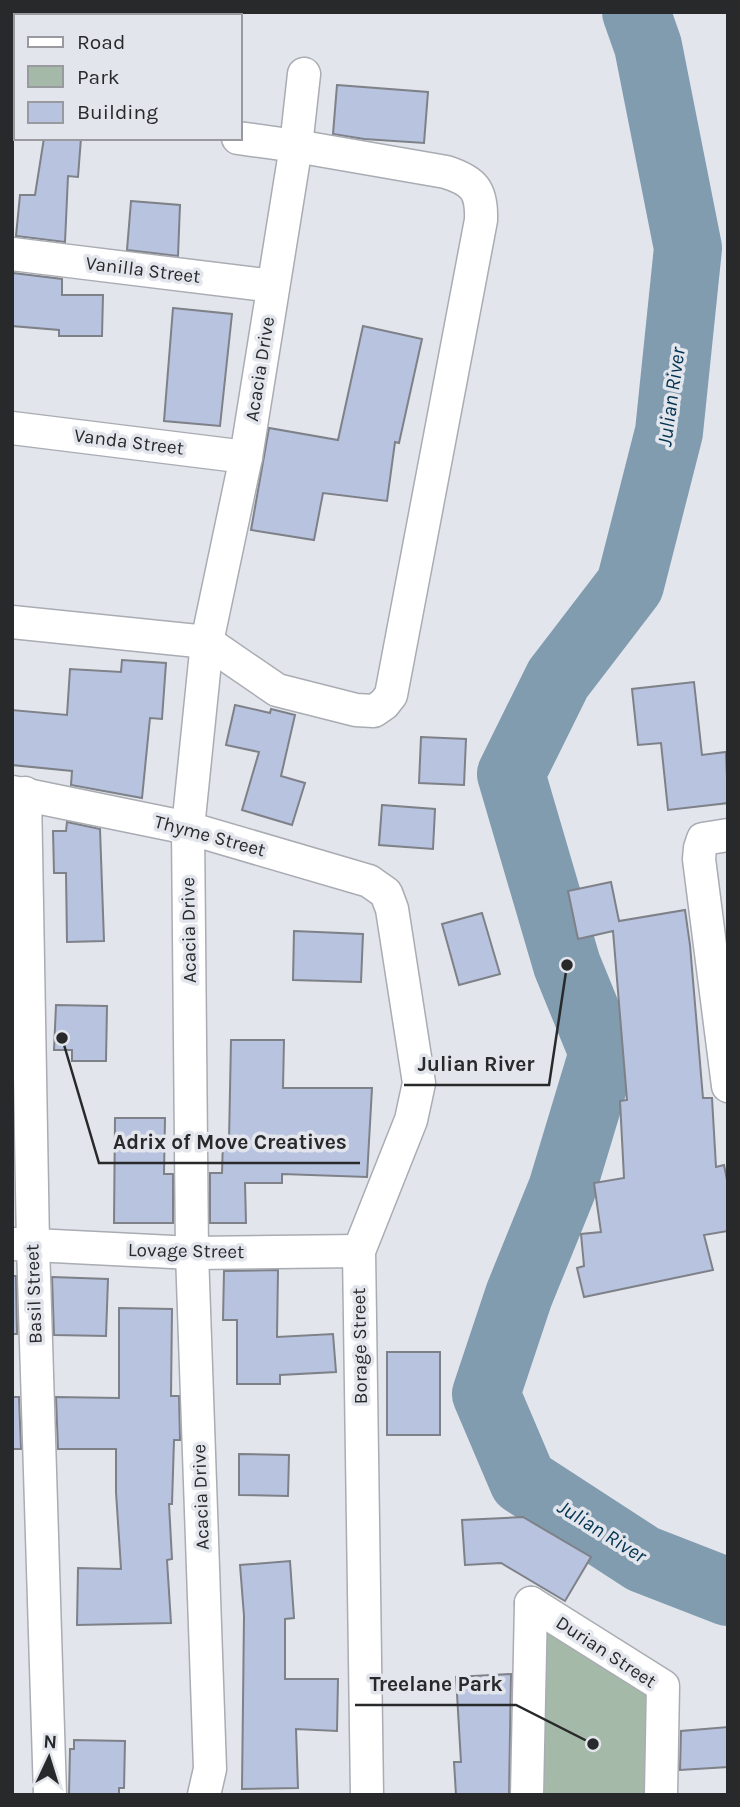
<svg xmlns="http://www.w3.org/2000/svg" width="740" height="1807" viewBox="0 0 740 1807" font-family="Karla,sans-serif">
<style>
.green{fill:#a5b9a9}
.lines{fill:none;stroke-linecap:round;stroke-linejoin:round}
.river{stroke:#819baf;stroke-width:68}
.building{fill:#b7c3df;stroke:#7e8187;stroke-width:2}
.minor-casing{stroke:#a9acb2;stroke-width:35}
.minor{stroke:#fff;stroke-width:32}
.labels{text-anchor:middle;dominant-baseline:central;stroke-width:7;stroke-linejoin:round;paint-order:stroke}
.street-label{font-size:19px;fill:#28292b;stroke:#e2e5ec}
.water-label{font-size:21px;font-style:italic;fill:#013350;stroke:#e2e5ec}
.leader{fill:none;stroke:#28292b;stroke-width:2.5}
.callout-dot{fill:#28292b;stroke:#e2e5ec;stroke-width:2.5}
.callout-label{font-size:21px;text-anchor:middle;font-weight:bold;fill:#28292b;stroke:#e2e5ec;stroke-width:7;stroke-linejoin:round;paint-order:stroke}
</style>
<rect width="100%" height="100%" fill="#e2e5ec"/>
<path class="green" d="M539,1622l111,71 -1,102h-113z"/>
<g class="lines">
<path class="river" d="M636,12l12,34 40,202 -19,184 -39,153 -72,94 -47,95 56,191 36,88 -41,136 -43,106 -33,99 37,87 120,78 85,33"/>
</g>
<g class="building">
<path d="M337,85l91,7 -4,51 -60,-4 -31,-5z"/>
<path d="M44,138h37l-3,39 -10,-1 -3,66 -49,-6 4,-41h15z"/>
<path d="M131,201l49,4 -2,51 -51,-6z"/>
<path d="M13,273l49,6v16h41l-1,41h-43v-6l-47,-4z"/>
<path d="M173,308l59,6 -12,112 -56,-5z"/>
<path d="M363,326l59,13 -23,104 -4,-1 -8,59 -64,-8 -9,47 -63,-10 18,-102 69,12z"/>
<path d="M122,660l44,3 -4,56 -12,-1 -8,80 -71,-13 1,-14 -60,-6v-55l55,5 3,-46 51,3z"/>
<path d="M694,682l8,73 24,-3 2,51 -60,7 -7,-67 -23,2 -6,-56z"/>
<path d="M235,705l35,8 1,-4 24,6 -14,61 24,7 -13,42 -50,-15 17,-58 -33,-7z"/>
<path d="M421,737l45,2 -2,46 -45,-2z"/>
<path d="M382,805l53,4 -2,40 -54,-4z"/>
<path d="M67,822l33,7 4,112 -37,1 -1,-69h-12l-1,-42h13z"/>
<path d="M611,882l8,39 66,-11 5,35 13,153h9l4,69 8,-2 4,20v46l-24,4 9,35 -129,27 -7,-29 7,-2 -3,-32 20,-2 -7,-49 30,-5 -4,-77 7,-1 -14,-169 -35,8 -10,-48z"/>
<path d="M482,913l18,61 -41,11 -17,-61z"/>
<path d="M294,931l69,3 -2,48 -68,-2z"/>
<path d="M56,1005l51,1 -1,55h-34v-11h-18z"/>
<path d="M231,1040h53l-1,48h89l-5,89 -85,-3v9h-37l1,40h-36v-50h12l1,-33 6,1z"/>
<path d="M115,1118h50l-1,56h9v49h-59z"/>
<path d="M278,1270l-1,67 56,-3 3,38 -56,3v9h-43v-64h-14l1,-49z"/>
<path d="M12,1276h4l1,58h-5z"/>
<path d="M52,1277l56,2 -2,57 -52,-1z"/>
<path d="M119,1308l53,1 -1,87h8l1,44h-6l-2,64h-3l3,55 -5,1 4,63 -94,2 1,-57 43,1 -5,-77v-43h-58l-2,-52 63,1z"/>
<rect x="387" y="1352" width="53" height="83"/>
<path d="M12,1397h7l2,52h-9z"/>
<path d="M239,1454l50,1 -1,41 -49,-1z"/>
<path d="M523,1517l68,40 -26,44 -64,-38 -36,2 -3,-45z"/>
<path d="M290,1561l4,57 -9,1v60h53l-1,52 -41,-2 2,59 -56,1 2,-173 -4,-51z"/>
<path d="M511,1674l-2,121h-53l-2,-33h7l-5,-85z"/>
<path d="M728,1727v40l-48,3 1,-39z"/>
<path d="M74,1740l51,1 -1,47h-5v7h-50l1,-46h4z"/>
</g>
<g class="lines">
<defs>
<g id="minor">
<path d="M12,109l4,1"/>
<path d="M12,254l261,32"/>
<path d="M12,428l234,29"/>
<path d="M12,622l195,20 70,48 79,20 18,1 10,-7 7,-9 90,-475c1,-30 -7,-39 -35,-48l-150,-26 -58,-8"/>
<path d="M12,792l176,36 181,53 17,12 6,16 27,174 -8,37 -52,131 8,544"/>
<path d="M25,793l8,452 17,550"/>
<path d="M728,835l-25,4 -3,9 -1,11 29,227"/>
<path d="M14,1244l178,9 167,-2"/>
<path d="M531,1603l132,83 -2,109"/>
<path d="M204,1795l6,-26 -18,-516 -4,-425 19,-186 39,-185 50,-311 8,-72"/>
<path d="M527,1795l4,-192"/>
</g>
</defs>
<use href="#minor" class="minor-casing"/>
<use href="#minor" class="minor"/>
</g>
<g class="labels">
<g class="street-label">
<text transform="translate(143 270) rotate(7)">Vanilla Street</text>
<text transform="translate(260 369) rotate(-81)">Acacia Drive</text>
<text transform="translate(129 442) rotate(7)">Vanda Street</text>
<text transform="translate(210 836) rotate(15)">Thyme Street</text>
<text transform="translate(189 930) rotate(-91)">Acacia Drive</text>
<text transform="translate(186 1251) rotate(1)">Lovage Street</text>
<text transform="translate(34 1294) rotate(-92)">Basil Street</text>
<text transform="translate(360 1346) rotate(-91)">Borage Street</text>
<text transform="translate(201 1497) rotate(-92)">Acacia Drive</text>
<text transform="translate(606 1652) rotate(33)">Durian Street</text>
</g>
<g class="water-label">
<text transform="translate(671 397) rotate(-82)">Julian River</text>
<text transform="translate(602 1531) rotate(32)">Julian River</text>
</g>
</g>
<path class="leader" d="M567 965L549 1085H404M62 1038L99 1163H360M593 1744L516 1705H355"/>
<g class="callout-dot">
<circle cx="567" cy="965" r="7"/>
<circle cx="62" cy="1038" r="7"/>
<circle cx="593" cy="1744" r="7"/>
</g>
<g class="callout-label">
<text x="476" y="1071">Julian River</text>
<text x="230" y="1149">Adrix of Move Creatives</text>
<text x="436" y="1691">Treelane Park</text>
</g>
<rect width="740" height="1807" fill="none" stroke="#28292b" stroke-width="28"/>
<rect x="14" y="14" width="228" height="126" fill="#e2e5ec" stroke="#989a9f" stroke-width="2"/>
<rect x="28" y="37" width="35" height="10" fill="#ffffff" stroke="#989a9f" stroke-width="2"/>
<text x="77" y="49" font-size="21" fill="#28292b">Road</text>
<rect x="28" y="66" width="35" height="21" fill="#a5b9a9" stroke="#989a9f" stroke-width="2"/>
<text x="77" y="84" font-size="21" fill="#28292b">Park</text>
<rect x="28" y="102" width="35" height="21" fill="#b7c3df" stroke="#989a9f" stroke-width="2"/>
<text x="77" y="119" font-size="21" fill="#28292b">Building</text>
<g transform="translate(49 1758) rotate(4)" stroke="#e2e5ec" stroke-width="5" paint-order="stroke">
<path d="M0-5L12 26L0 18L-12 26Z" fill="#28292b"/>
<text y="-10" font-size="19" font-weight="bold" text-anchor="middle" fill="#28292b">N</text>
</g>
</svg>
